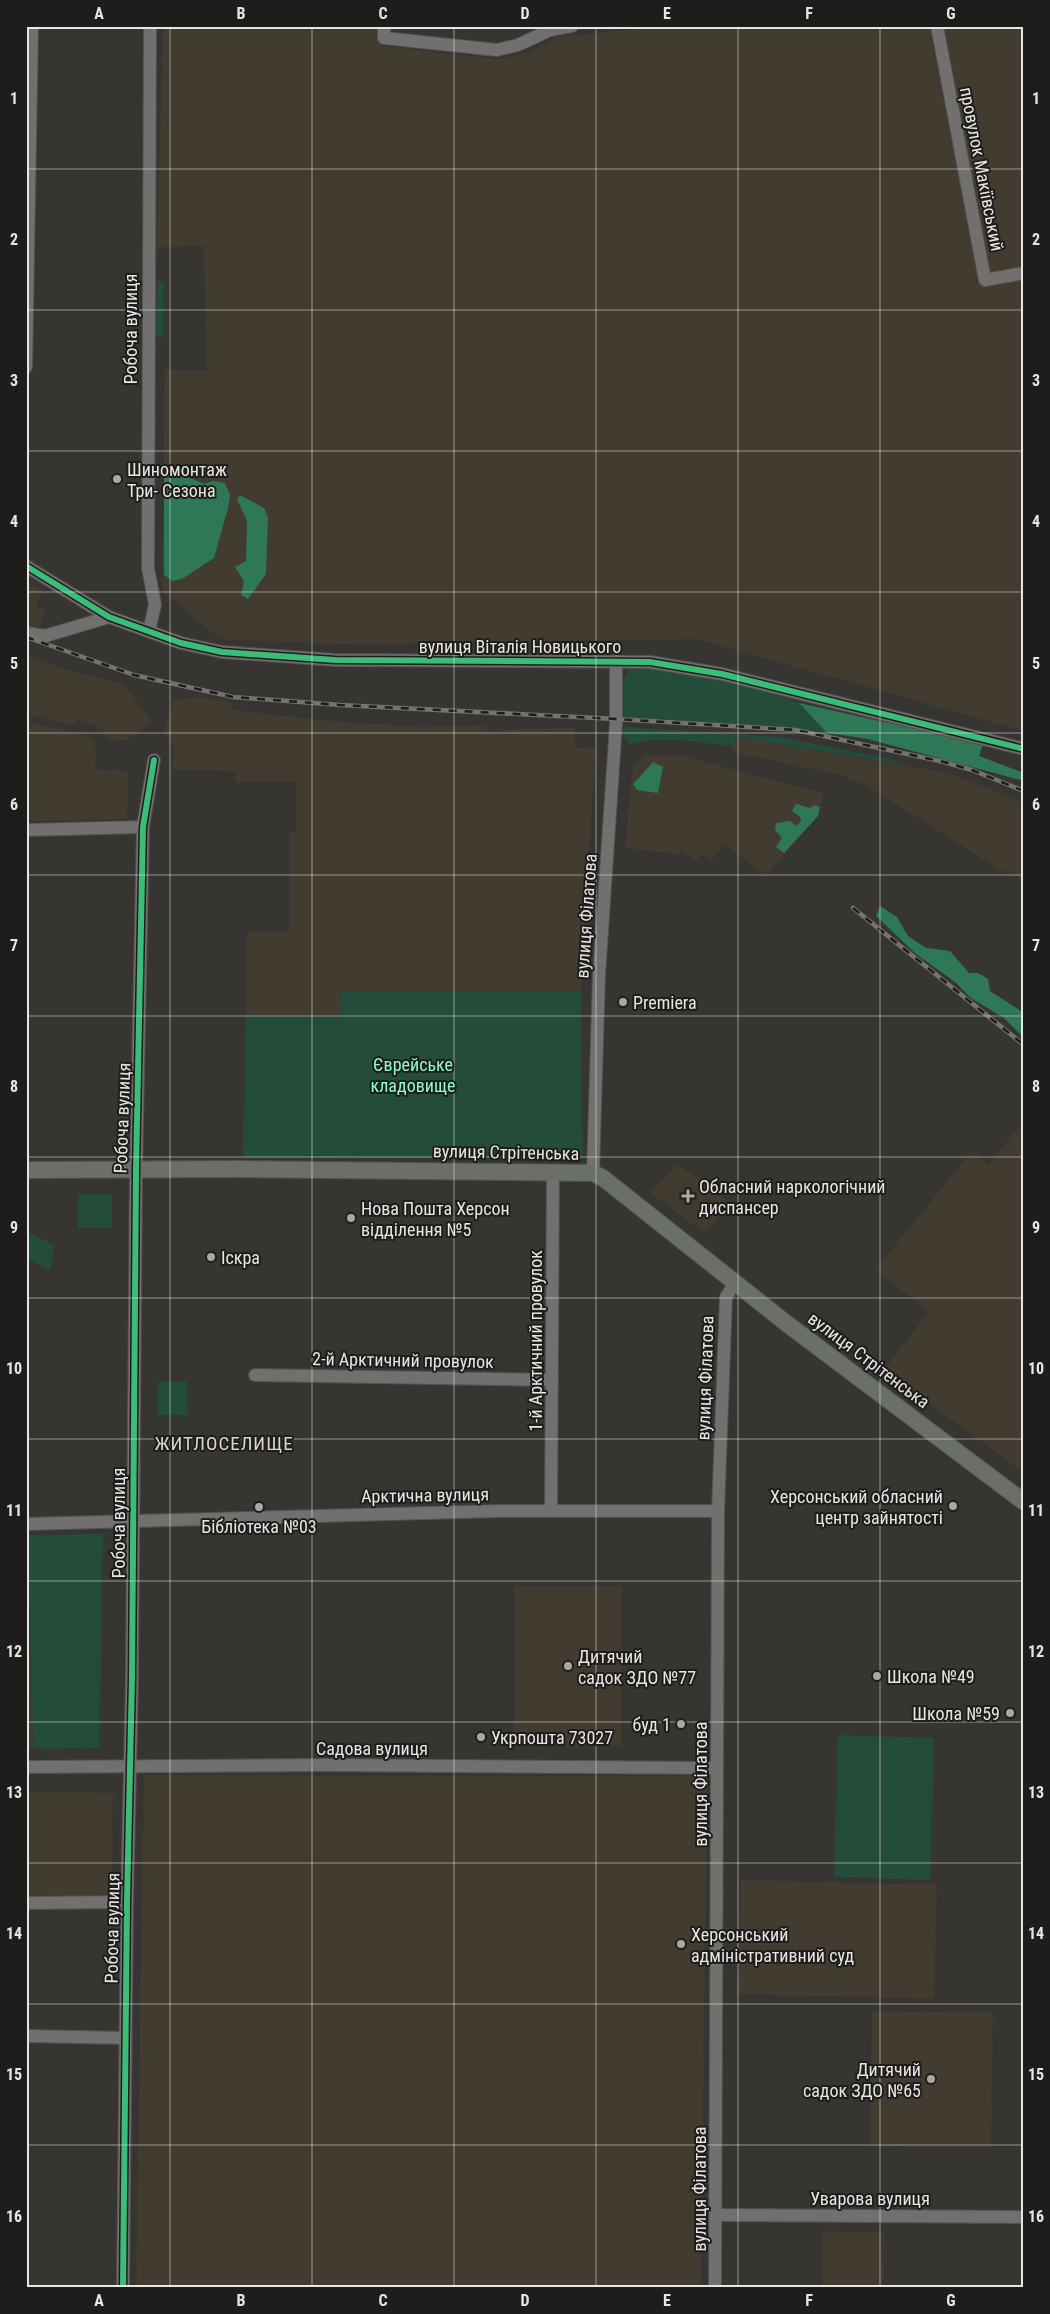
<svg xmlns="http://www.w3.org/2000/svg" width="1050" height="2314" viewBox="0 0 1050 2314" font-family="'Roboto Condensed',sans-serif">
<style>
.built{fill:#413b30}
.green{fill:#234d3a}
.forest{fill:#2e7757}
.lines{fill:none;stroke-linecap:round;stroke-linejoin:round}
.minor-casing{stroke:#53514f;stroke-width:14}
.major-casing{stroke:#53514f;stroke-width:18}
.minor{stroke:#72706e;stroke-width:12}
.major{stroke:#6a6f6a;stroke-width:16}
.rail-casing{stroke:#747371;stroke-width:4.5}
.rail{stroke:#1f1d1b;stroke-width:2.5;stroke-dasharray:8;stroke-linecap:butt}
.cycleway-casing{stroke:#1f1d1b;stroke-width:9}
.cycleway{stroke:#3abd76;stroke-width:6}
.grid{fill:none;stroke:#e8e6e3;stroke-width:1;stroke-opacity:0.55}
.poi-dot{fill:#aaa8a5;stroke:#1f1d1b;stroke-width:2}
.labels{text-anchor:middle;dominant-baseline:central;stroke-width:4;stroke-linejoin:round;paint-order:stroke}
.street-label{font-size:18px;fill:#e8e6e3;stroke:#1f1d1b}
.poi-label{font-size:18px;fill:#e8e6e3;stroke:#1f1d1b;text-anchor:start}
.park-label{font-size:18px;fill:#8dfec8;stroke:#1f1d1b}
.neighbourhood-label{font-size:19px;letter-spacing:1px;fill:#dbd7d0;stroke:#1f1d1b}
.neatline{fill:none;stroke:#e8e6e3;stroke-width:2}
.grid-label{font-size:16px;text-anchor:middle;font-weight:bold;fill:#e8e6e3}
</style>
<rect width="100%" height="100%" fill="#373532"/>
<g class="built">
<path d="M163,26h216l3,20 116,13 32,-7 26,-15 112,-11h263l49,259 44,-8v454l-328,-92 -356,5 -120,-5 -58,-48 3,-221h42l-3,-124 -47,1z"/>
<path d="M943,26h81v243l-33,6z"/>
<path d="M26,582l17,9 -7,15 9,6 -9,20 -10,-5z"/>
<path d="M26,654l34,14 64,16 28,38 -25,18h-20l-5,-11 -24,-10 -6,6 -46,-12z"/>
<path d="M204,697l30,6 -2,7 101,11 88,6 65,-2v6l88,-4 2,21 20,-1 -14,207 -1,38h-240v26l-95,-2 1,-84h42v-100l7,-1v-49h-60v-11l-64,-1 2,-23 -10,-14 10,-34z"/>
<path d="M26,721l69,17 1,31 33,2 -2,48 -101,2z"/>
<path d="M734,737l210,35 80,30v72l-4,4 -23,-10 -130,-82 -22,-10 -113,-24z"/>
<path d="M646,755h33l144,38 -5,23 -53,60 -40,-32 -14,17 -9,-7 -6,7 -15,-12 -1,5 -55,-6 8,-83z"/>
<path d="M1024,1120v353l-140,-103 45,-59 -54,-41 96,-118 17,13z"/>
<path d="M678,1165l50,36 -22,33 -57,-42z"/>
<path d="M26,1535l8,214h-8z"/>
<path d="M514,1586h108l-1,160 -107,-1z"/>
<path d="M144,1775l563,1 -6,512h-565z"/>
<path d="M27,1792l86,1 -1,105h-86z"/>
<path d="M741,1880l196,5 -3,114 -196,-5z"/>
<path d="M872,2011l121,2 -2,135 -121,-2z"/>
<path d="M823,2231l61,1 -1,56h-61z"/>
</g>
<g class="green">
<path d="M159,280l5,4 -1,52 -3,3 -4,-4 1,-51z"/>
<path d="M637,667l23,1 72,13 67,22 28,30 -29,-5 -176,-11 1,-37 6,-11z"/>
<path d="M624,727l156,10 119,24 8,4 -172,-28 -2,9 -55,-6h-28l-20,4c-6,-5 -8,-9 -6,-17z"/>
<path d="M341,992h240l2,166 -340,-1 3,-141 94,2z"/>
<rect x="78" y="1194" width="34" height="34"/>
<path d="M26,1234h6l22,11 -4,25 -24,-12z"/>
<path d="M158,1382h29l1,33h-30z"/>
<path d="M103,1534l-4,214 -65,1 -7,-214z"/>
<path d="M838,1735l96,3 -4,142 -96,-3z"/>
</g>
<g class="forest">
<path d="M164,472l29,7 11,5 9,-3 12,2 5,12 -2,13 -14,50 -32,21 -9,2 -9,-6z"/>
<path d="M240,495l24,13 4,9 -2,57 -18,25 -7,-4 3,-14 -9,-14 11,-6 1,-40 -10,-22z"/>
<path d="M799,703l184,41 -4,12 45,17v8l-156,-42 -41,-6z"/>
<path d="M653,762l10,5 -5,26 -21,-3 -4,-6z"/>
<path d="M796,804l14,4 5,-3 5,2 -2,9 -34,37 -8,-6 6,-9 -7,-8 1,-7 14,-2 7,5 4,-5 -1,-4 -8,-6z"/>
<path d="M880,906l17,11 11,19 18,12 24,3 19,22h9l10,6 2,12 34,22v25l-20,-20 -33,-20 -16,-16 -39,-28 -40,-38z"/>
</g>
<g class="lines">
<defs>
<g id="minor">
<path d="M384,26v12l113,12 21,-5 32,-15 22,-4"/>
<path d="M937,26l48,254 39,-7"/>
<path d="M26,367l6,-341"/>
<path d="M26,566l83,51 72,26 41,9 113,8 315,2 72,12 302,75"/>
<path d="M149,631l6,-26 -7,-37 2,-542"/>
<path d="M26,633l19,3 64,-19"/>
<path d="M26,830l117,-3"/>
<path d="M593,1173l6,-198 17,-251v-63"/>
<path d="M255,1375l297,5"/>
<path d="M551,1510l2,-338"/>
<path d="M26,1524l472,-13h220"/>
<path d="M26,1767l299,-2 392,3"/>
<path d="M26,1903l101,-1"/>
<path d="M26,2036l99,2"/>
<path d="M716,2215l308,2"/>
<path d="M123,2288l4,-386 5,-224 4,-508 7,-343 11,-67"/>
<path d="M715,2288l3,-777 8,-214 9,-14"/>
</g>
<path id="major" d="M26,1170l212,-1 355,4 10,5 183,145 238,179"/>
</defs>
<use href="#minor" class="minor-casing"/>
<use href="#major" class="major-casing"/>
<use href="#minor" class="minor"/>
<use href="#major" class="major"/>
<defs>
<g id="rail">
<path d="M26,637l108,38 99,22 107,8 276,14 180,11 148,32 28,8 52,21"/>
<path d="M853,908l171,137"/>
</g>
</defs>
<use href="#rail" class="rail-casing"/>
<use href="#rail" class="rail"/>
<defs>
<g id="cycleway">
<path d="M26,566l83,51 72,26 41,9 113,8 315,2 72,12 302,75"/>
<path d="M123,2288l4,-386 5,-224 4,-508 7,-343 11,-67"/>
</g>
</defs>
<use href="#cycleway" class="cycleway-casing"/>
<use href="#cycleway" class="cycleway"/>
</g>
<path class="grid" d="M170,26v2262M312,26v2262M454,26v2262M596,26v2262M738,26v2262M880,26v2262M26,169h998M26,310h998M26,451h998M26,592h998M26,733h998M26,875h998M26,1016h998M26,1157h998M26,1298h998M26,1439h998M26,1581h998M26,1722h998M26,1863h998M26,2004h998M26,2145h998"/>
<g class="poi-dot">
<circle cx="117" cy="479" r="5"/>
<circle cx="623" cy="1002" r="5"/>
<path d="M685.5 1188.5h5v5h5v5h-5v5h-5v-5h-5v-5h5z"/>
<circle cx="351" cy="1218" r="5"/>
<circle cx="211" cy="1257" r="5"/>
<circle cx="953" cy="1506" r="5"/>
<circle cx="259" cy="1507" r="5"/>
<circle cx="568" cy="1666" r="5"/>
<circle cx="877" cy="1676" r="5"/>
<circle cx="1010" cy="1713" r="5"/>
<circle cx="681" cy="1724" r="5"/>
<circle cx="481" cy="1737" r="5"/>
<circle cx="681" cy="1944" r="5"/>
<circle cx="931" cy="2079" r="5"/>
</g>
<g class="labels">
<g class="street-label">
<text transform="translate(982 169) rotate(79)">провулок Макіївський</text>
<text transform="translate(130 329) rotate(-90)">Робоча вулиця</text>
<text x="520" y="646">вулиця Віталія Новицького</text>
<text transform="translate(586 916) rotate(-86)">вулиця Філатова</text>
<text transform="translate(122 1118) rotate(-88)">Робоча вулиця</text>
<text transform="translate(506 1152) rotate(1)">вулиця Стрітенська</text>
<text transform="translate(535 1341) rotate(-90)">1-й Арктичний провулок</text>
<text transform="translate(403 1360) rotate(1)">2-й Арктичний провулок</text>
<text transform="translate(869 1360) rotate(37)">вулиця Стрітенська</text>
<text transform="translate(705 1378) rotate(-88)">вулиця Філатова</text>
<text transform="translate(425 1495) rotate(-1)">Арктична вулиця</text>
<text transform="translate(118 1523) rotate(-90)">Робоча вулиця</text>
<text x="372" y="1748">Садова вулиця</text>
<text transform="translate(700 1784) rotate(-90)">вулиця Філатова</text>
<text transform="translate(112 1928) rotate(-89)">Робоча вулиця</text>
<text transform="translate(699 2189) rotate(-90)">вулиця Філатова</text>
<text x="870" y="2198">Уварова вулиця</text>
</g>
<g class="poi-label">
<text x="127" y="469">Шиномонтаж<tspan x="127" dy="21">Три- Сезона</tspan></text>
<text x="633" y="1002">Premiera</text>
<text x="699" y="1186">Обласний наркологічний<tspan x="699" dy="21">диспансер</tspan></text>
<text x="361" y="1208">Нова Пошта Херсон<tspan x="361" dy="21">відділення №5</tspan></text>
<text x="221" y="1257">Іскра</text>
<text x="943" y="1496" text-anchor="end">Херсонський обласний<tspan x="943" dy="21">центр зайнятості</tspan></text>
<text x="259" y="1526" text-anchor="middle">Бібліотека №03</text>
<text x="578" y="1656">Дитячий<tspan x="578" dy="21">садок ЗДО №77</tspan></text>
<text x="887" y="1676">Школа №49</text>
<text x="1000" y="1713" text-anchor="end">Школа №59</text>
<text x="671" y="1724" text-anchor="end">буд 1</text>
<text x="491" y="1737">Укрпошта 73027</text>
<text x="691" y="1934">Херсонський<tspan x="691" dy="21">адміністративний суд</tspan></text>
<text x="921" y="2069" text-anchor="end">Дитячий<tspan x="921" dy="21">садок ЗДО №65</tspan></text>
</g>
<g class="park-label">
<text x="413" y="1064">Єврейське<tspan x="413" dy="21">кладовище</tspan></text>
</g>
<g class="neighbourhood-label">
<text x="224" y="1443">ЖИТЛОСЕЛИЩЕ</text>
</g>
</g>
<rect width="1050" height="2314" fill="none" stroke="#1f1d1b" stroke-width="55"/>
<rect x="28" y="28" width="994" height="2258" class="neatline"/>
<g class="grid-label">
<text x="99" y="19">A</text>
<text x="241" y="19">B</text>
<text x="383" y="19">C</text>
<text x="525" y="19">D</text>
<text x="667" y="19">E</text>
<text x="809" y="19">F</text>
<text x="951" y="19">G</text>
<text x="14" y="104">1</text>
<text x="1036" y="104">1</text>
<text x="14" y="245">2</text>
<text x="1036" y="245">2</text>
<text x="14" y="386">3</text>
<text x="1036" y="386">3</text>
<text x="14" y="527">4</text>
<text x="1036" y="527">4</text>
<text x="14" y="669">5</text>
<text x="1036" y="669">5</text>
<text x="14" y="810">6</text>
<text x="1036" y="810">6</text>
<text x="14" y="951">7</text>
<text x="1036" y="951">7</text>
<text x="14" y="1092">8</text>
<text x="1036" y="1092">8</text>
<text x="14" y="1233">9</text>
<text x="1036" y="1233">9</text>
<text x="14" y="1374">10</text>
<text x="1036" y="1374">10</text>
<text x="14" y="1516">11</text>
<text x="1036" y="1516">11</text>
<text x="14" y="1657">12</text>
<text x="1036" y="1657">12</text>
<text x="14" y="1798">13</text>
<text x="1036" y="1798">13</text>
<text x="14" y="1939">14</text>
<text x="1036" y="1939">14</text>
<text x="14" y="2080">15</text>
<text x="1036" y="2080">15</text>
<text x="14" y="2222">16</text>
<text x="1036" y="2222">16</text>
<text x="99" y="2306">A</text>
<text x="241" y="2306">B</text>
<text x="383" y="2306">C</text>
<text x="525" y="2306">D</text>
<text x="667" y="2306">E</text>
<text x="809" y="2306">F</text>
<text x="951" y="2306">G</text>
</g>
</svg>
